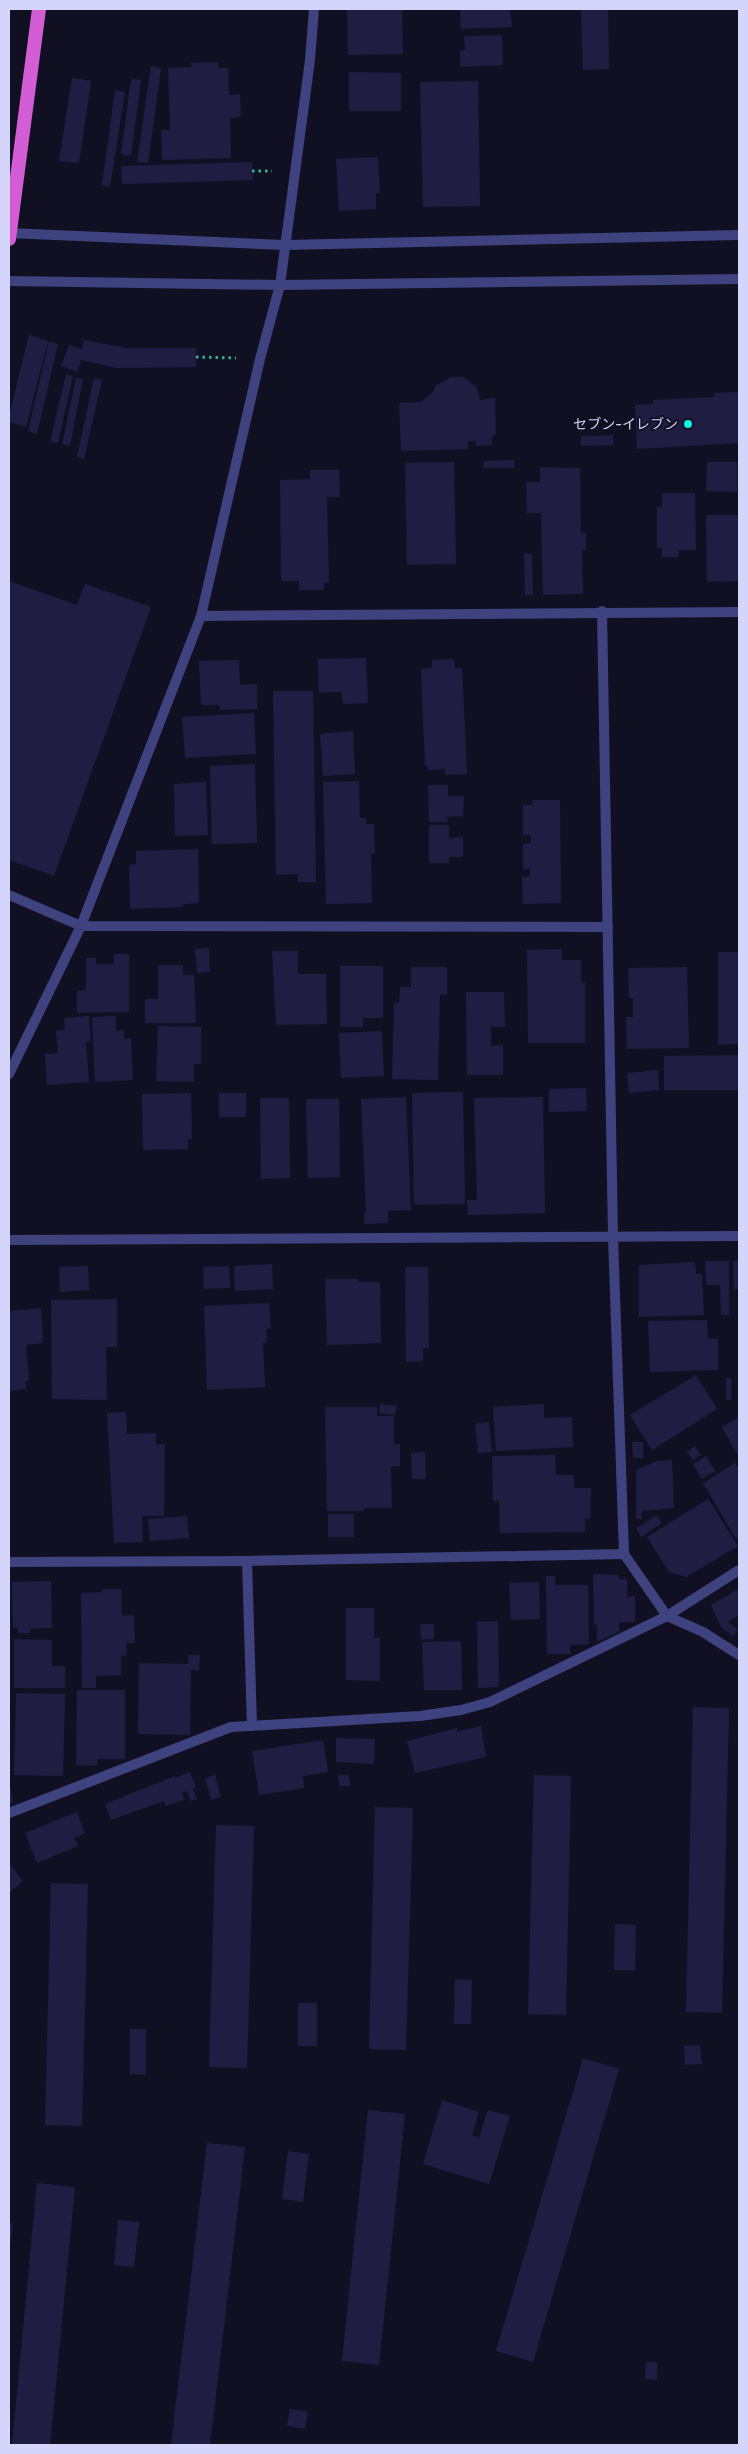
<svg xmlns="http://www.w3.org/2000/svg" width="748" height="2454" font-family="Rubik,'Noto Sans JP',sans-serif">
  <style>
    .building { fill: #201d43 }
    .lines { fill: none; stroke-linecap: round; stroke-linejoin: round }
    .path { stroke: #36af9a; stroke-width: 3; stroke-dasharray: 2.5 4; stroke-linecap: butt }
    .minor { stroke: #3e427f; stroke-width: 10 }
    .tertiary { stroke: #3e427f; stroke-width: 10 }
    .trunk { stroke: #d25dd5; stroke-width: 14 }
    .poi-dot { fill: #0eefec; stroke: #111023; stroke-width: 2 }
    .labels { text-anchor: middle; stroke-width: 4; stroke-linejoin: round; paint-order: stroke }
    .poi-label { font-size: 14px; fill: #d5d5fc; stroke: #111023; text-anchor: end }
  </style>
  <rect width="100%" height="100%" fill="#111023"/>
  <g class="building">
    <path d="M 347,9 L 402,9 L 403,54 L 348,55 Z"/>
    <path d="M 460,9 L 510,9 L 512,27 L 461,29 Z"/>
    <path d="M 581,9 L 608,9 L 609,69 L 583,70 Z"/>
    <path d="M 502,35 L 503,65 L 460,67 L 460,51 L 465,50 L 464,36 Z"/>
    <path d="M 218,62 L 218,68 L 228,68 L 229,95 L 240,94 L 241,117 L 230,118 L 231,158 L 162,160 L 161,130 L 170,130 L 168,68 L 192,67 L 191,63 Z"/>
    <path d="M 151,66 L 161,68 L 148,163 L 137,162 Z"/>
    <path d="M 349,72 L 401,73 L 401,111 L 349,111 Z"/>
    <path d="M 72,78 L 91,81 L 79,163 L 59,161 Z"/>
    <path d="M 131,79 L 141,80 L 131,156 L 121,154 Z"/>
    <path d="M 478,81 L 480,206 L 423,207 L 420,82 Z"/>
    <path d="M 115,90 L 125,92 L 110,187 L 102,185 Z"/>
    <path d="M 378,157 L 380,193 L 376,193 L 376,209 L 339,211 L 336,159 Z"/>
    <path d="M 252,162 L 253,180 L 122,184 L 121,166 Z"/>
    <path d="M 29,335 L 48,341 L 26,427 L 9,422 L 9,416 Z"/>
    <path d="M 84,340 L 126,348 L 196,348 L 196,367 L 117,368 L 81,360 L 77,372 L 61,366 L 69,345 L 82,349 Z"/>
    <path d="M 49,341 L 58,344 L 37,434 L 28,431 Z"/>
    <path d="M 66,374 L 73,376 L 58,443 L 50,442 Z"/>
    <path d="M 451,377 L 464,377 L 470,382 L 477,388 L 480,400 L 495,398 L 496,435 L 492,436 L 492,445 L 476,446 L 476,441 L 468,441 L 468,449 L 401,451 L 399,403 L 421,402 L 434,391 L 435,386 Z"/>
    <path d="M 76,378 L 83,379 L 70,446 L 62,444 Z"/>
    <path d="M 94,378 L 102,380 L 84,459 L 77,457 Z"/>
    <path d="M 739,392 L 739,443 L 637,449 L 635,405 L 653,404 L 653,400 L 714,397 L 714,393 Z"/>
    <path d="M 613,435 L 613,445 L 581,446 L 581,436 Z"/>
    <path d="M 514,460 L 514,468 L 484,468 L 483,461 Z"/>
    <path d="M 454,462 L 456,564 L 407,565 L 405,463 Z"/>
    <path d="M 707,462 L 737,462 L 737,492 L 706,491 Z"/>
    <path d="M 540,467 L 580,468 L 581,533 L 586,533 L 586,550 L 582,550 L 583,594 L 543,595 L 541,513 L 527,513 L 526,482 L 540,482 Z"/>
    <path d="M 310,470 L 339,470 L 340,497 L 327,497 L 329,583 L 324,583 L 324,590 L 299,590 L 299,581 L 281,581 L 280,480 L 310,479 Z"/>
    <path d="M 662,493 L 695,493 L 696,550 L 679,550 L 679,557 L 662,557 L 662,548 L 657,548 L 657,507 L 662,507 Z"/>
    <path d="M 706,515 L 739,515 L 739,581 L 707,582 Z"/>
    <path d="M 524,553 L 532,554 L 533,595 L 525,595 Z"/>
    <path d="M 9,581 L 77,605 L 85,584 L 151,607 L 54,876 L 9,860 Z"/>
    <path d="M 366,658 L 368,703 L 343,704 L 342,692 L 319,693 L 318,659 Z"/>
    <path d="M 454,659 L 455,669 L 462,668 L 467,774 L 445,775 L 445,769 L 428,770 L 428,766 L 425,766 L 421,669 L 432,668 L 432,660 Z"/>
    <path d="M 239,660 L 240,685 L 257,684 L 257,709 L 220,710 L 219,705 L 201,705 L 199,661 Z"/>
    <path d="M 273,691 L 313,691 L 316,882 L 298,882 L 298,874 L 276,875 Z"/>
    <path d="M 254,713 L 256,754 L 185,758 L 182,717 Z"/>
    <path d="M 353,731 L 355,774 L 323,776 L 320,734 Z"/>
    <path d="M 255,764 L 257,843 L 212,844 L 210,766 Z"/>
    <path d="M 359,781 L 360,818 L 366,818 L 366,824 L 374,824 L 375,854 L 371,853 L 372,903 L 326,904 L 323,782 Z"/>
    <path d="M 206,782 L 208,835 L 175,836 L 174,784 Z"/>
    <path d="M 428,785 L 448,785 L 448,796 L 464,796 L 463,816 L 447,817 L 448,822 L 429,822 Z"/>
    <path d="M 532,800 L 560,800 L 561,903 L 523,904 L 522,877 L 530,877 L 530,869 L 523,869 L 523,844 L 531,843 L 531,835 L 523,835 L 523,805 L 533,805 Z"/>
    <path d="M 429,825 L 449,825 L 449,838 L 463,837 L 463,857 L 449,857 L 449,863 L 429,863 Z"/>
    <path d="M 198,849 L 199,903 L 183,904 L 183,907 L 130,909 L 129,865 L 136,864 L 136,851 Z"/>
    <path d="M 209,948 L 210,972 L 197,973 L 195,949 Z"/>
    <path d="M 562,949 L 562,960 L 581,960 L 581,983 L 585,983 L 585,1043 L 528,1043 L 527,950 Z"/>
    <path d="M 272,951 L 298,951 L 298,974 L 326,974 L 327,1024 L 276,1025 Z"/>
    <path d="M 718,952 L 739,952 L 739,1044 L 718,1045 Z"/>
    <path d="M 114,954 L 129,954 L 129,1012 L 77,1013 L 77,991 L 86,990 L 86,958 L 96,958 L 96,964 L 114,964 Z"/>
    <path d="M 158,965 L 183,965 L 183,975 L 194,975 L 196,1023 L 145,1023 L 145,999 L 158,999 Z"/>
    <path d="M 340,966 L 383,966 L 383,1018 L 363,1018 L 363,1027 L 340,1027 Z"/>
    <path d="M 411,967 L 447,967 L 447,995 L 440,994 L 438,1080 L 392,1079 L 394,1003 L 399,1003 L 400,987 L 411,987 Z"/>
    <path d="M 687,967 L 689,1048 L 627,1049 L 626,1017 L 633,1017 L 633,998 L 629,998 L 628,968 Z"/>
    <path d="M 466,992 L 504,992 L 505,1027 L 491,1027 L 491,1046 L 503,1045 L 503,1075 L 467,1075 Z"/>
    <path d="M 89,1016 L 91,1041 L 86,1042 L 89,1082 L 47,1085 L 45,1054 L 58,1053 L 56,1031 L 65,1030 L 64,1018 Z"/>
    <path d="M 116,1016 L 116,1031 L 124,1030 L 124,1039 L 131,1038 L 133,1080 L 95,1082 L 92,1017 Z"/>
    <path d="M 158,1026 L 201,1027 L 201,1064 L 194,1064 L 194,1082 L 156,1081 Z"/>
    <path d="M 382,1031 L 384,1076 L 341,1078 L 339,1033 Z"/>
    <path d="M 739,1055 L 739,1090 L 664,1090 L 664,1056 Z"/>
    <path d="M 658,1070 L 659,1090 L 629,1093 L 627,1073 Z"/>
    <path d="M 586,1088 L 587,1111 L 549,1112 L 549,1089 Z"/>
    <path d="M 463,1092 L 465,1204 L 414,1205 L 412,1093 Z"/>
    <path d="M 191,1093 L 192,1139 L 188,1139 L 188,1149 L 143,1150 L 142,1094 Z"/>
    <rect x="219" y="1093" width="27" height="24"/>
    <path d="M 406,1097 L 411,1210 L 388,1211 L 388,1223 L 364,1224 L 364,1212 L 366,1212 L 361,1099 Z"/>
    <path d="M 543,1097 L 545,1213 L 468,1215 L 467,1200 L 477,1200 L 474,1098 Z"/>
    <path d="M 260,1098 L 289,1098 L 290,1178 L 261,1179 Z"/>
    <path d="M 306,1099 L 339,1099 L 340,1177 L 308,1178 Z"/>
    <path d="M 705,1261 L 729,1261 L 729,1315 L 721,1315 L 720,1285 L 706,1285 Z"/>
    <path d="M 733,1261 L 739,1261 L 739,1289 L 734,1289 Z"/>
    <path d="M 695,1262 L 696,1274 L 702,1274 L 704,1315 L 639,1317 L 639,1265 Z"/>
    <path d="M 272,1264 L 273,1289 L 235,1291 L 234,1266 Z"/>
    <path d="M 88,1266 L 89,1290 L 60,1292 L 59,1267 Z"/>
    <path d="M 229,1266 L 230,1288 L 204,1289 L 203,1267 Z"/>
    <path d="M 405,1267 L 428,1267 L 429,1348 L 423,1348 L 423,1361 L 406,1362 Z"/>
    <path d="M 325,1279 L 359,1279 L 359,1282 L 380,1282 L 381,1343 L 327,1345 Z"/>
    <path d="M 117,1299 L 117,1347 L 106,1347 L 107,1400 L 52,1399 L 51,1300 Z"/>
    <path d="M 269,1303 L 271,1328 L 266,1329 L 267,1343 L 263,1343 L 265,1387 L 207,1390 L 204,1306 Z"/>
    <path d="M 41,1308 L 43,1343 L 26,1345 L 29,1381 L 25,1381 L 26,1389 L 9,1391 L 9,1311 Z"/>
    <path d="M 707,1320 L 708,1339 L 718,1338 L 718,1370 L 650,1372 L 648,1321 Z"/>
    <path d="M 696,1375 L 717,1409 L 652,1450 L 630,1415 Z"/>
    <rect x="726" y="1378" width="5" height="22"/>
    <path d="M 380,1404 L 397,1406 L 395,1415 L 379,1413 Z"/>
    <path d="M 544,1404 L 544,1418 L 572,1417 L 573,1447 L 496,1451 L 493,1407 Z"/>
    <path d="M 325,1407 L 377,1407 L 377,1416 L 394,1416 L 394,1445 L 400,1444 L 400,1466 L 391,1466 L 392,1508 L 364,1508 L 364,1511 L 327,1511 Z"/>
    <path d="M 126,1412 L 127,1434 L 156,1433 L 156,1445 L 165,1444 L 164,1516 L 142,1516 L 143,1542 L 114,1543 L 107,1413 Z"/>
    <path d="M 739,1417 L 739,1457 L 722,1427 Z"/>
    <path d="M 489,1422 L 492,1452 L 478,1453 L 475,1424 Z"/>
    <path d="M 632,1442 L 643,1442 L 643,1458 L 633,1458 Z"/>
    <path d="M 695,1446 L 701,1455 L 693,1460 L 687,1452 Z"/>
    <path d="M 425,1452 L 426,1479 L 412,1479 L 411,1453 Z"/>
    <path d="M 555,1455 L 556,1475 L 574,1475 L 574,1488 L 591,1488 L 590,1519 L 585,1519 L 585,1532 L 500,1533 L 499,1501 L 493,1501 L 492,1456 Z"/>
    <path d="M 706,1456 L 715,1471 L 702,1479 L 693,1464 Z"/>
    <path d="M 672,1460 L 674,1508 L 641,1511 L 642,1519 L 636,1519 L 636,1470 L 657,1461 Z"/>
    <path d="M 735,1463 L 739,1470 L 739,1537 L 736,1539 L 703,1483 Z"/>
    <path d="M 708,1499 L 738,1546 L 686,1577 L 669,1572 L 647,1537 Z"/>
    <rect x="328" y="1514" width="26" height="23"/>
    <path d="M 657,1515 L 662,1523 L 641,1537 L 636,1528 Z"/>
    <path d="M 187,1516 L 189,1538 L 150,1541 L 148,1519 Z"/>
    <path d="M 593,1574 L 618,1575 L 619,1579 L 627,1579 L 627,1597 L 635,1596 L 635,1622 L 619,1622 L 619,1632 L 597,1642 L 597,1625 L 594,1625 Z"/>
    <path d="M 546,1576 L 555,1576 L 555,1585 L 588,1585 L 589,1644 L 570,1645 L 570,1654 L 547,1654 Z"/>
    <path d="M 51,1581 L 52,1628 L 30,1629 L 31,1633 L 18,1633 L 18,1627 L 13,1628 L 12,1582 Z"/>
    <path d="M 539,1582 L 540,1619 L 511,1620 L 509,1583 Z"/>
    <path d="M 102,1589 L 121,1589 L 122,1616 L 134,1615 L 135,1643 L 126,1643 L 127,1655 L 121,1656 L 121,1675 L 96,1676 L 96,1688 L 82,1688 L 81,1593 L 102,1592 Z"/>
    <path d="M 739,1589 L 739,1615 L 728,1622 L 738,1630 L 733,1636 L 721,1627 L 711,1605 Z"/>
    <path d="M 346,1608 L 374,1608 L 374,1638 L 380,1638 L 380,1681 L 346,1680 Z"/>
    <path d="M 498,1621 L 499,1687 L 478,1688 L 477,1622 Z"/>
    <path d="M 420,1624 L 434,1624 L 434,1639 L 421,1639 Z"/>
    <path d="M 14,1639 L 52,1640 L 52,1666 L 65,1666 L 65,1688 L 14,1688 Z"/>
    <path d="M 461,1641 L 462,1690 L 424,1690 L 422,1642 Z"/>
    <path d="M 188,1655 L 200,1655 L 199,1670 L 191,1670 L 190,1735 L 138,1734 L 139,1663 L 188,1664 Z"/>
    <path d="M 77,1690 L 125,1690 L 125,1759 L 97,1759 L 97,1766 L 76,1765 Z"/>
    <path d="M 16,1693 L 65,1694 L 63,1776 L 14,1775 Z"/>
    <path d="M 693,1707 L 729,1708 L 722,2013 L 686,2012 Z"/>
    <path d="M 481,1726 L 486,1757 L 415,1773 L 407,1741 L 457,1728 L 457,1732 Z"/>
    <path d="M 336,1738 L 375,1739 L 374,1764 L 336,1762 Z"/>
    <path d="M 323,1740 L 328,1772 L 303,1776 L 304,1788 L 259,1795 L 252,1751 Z"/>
    <path d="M 190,1772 L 196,1788 L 193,1789 L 197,1799 L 191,1801 L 187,1791 L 182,1793 L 184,1800 L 166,1806 L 164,1801 L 111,1820 L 105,1804 L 175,1776 L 175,1778 Z"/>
    <path d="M 215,1775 L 221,1797 L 211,1800 L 205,1778 Z"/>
    <path d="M 338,1775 L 349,1775 L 350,1786 L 339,1786 Z"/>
    <path d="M 534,1775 L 571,1776 L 566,2015 L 528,2014 Z"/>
    <path d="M 9,1780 L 13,1803 L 9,1804 Z"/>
    <path d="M 375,1807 L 413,1808 L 406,2050 L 369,2049 Z"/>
    <path d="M 77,1812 L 85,1833 L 74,1838 L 78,1846 L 37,1863 L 25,1833 Z"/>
    <path d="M 216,1825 L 254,1826 L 247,2068 L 209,2067 Z"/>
    <path d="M 9,1863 L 23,1881 L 9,1893 Z"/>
    <path d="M 51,1883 L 88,1884 L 82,2126 L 45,2125 Z"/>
    <path d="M 615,1924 L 636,1925 L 635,1970 L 614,1970 Z"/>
    <path d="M 455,1979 L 472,1980 L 471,2024 L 454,2024 Z"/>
    <rect x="298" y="2003" width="19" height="43"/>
    <path d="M 130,2029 L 146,2029 L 146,2075 L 130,2074 Z"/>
    <path d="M 700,2045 L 702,2064 L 685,2065 L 684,2046 Z"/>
    <path d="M 583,2058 L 619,2069 L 533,2362 L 496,2351 Z"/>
    <path d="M 442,2100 L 479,2112 L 472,2135 L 479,2138 L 488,2110 L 510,2116 L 489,2184 L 423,2164 Z"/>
    <path d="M 368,2110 L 405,2114 L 379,2365 L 342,2361 Z"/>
    <path d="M 207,2143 L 245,2147 L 210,2445 L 171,2445 Z"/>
    <path d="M 288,2151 L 309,2154 L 303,2202 L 282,2199 Z"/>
    <path d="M 37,2183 L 75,2187 L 50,2445 L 12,2445 Z"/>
    <path d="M 118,2220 L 139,2222 L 134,2267 L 114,2265 Z"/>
    <path d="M 9,2223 L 13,2223 L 10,2245 L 9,2245 Z"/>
    <path d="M 646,2362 L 657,2362 L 657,2380 L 645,2379 Z"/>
    <path d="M 290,2409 L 308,2412 L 305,2429 L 287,2426 Z"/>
  </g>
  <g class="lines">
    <g class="path">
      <path d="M 252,171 L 272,171"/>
      <path d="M 196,357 L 236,358"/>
    </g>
    <g class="minor">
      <path d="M 602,611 L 613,1237 L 624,1554 L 667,1616 L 703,1632 L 739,1655"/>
      <path d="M 201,616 L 739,612"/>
      <path d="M 9,895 L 81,926 L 608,927"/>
      <path d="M 9,1074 L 81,926 L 201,616 L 260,359 L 280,285 L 310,60 L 314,9"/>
      <path d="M 9,1240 L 739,1236"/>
      <path d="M 247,1561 L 252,1726"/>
      <path d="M 9,1562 L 247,1561 L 624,1554"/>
      <path d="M 9,1813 L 231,1727 L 420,1716 L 461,1710 L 490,1702 L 667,1616 L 739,1570"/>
    </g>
    <g class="tertiary">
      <path d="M 9,233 L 285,245 L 739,235"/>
      <path d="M 9,281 L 280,285 L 739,279"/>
    </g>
    <path class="trunk" d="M 9,239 L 39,9"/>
  </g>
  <circle class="poi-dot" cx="688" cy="424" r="5"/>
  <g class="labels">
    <g class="poi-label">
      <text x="678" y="429">セブン-イレブン</text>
    </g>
  </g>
  <rect width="748" height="2454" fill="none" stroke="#d5d5fc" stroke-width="20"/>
</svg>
